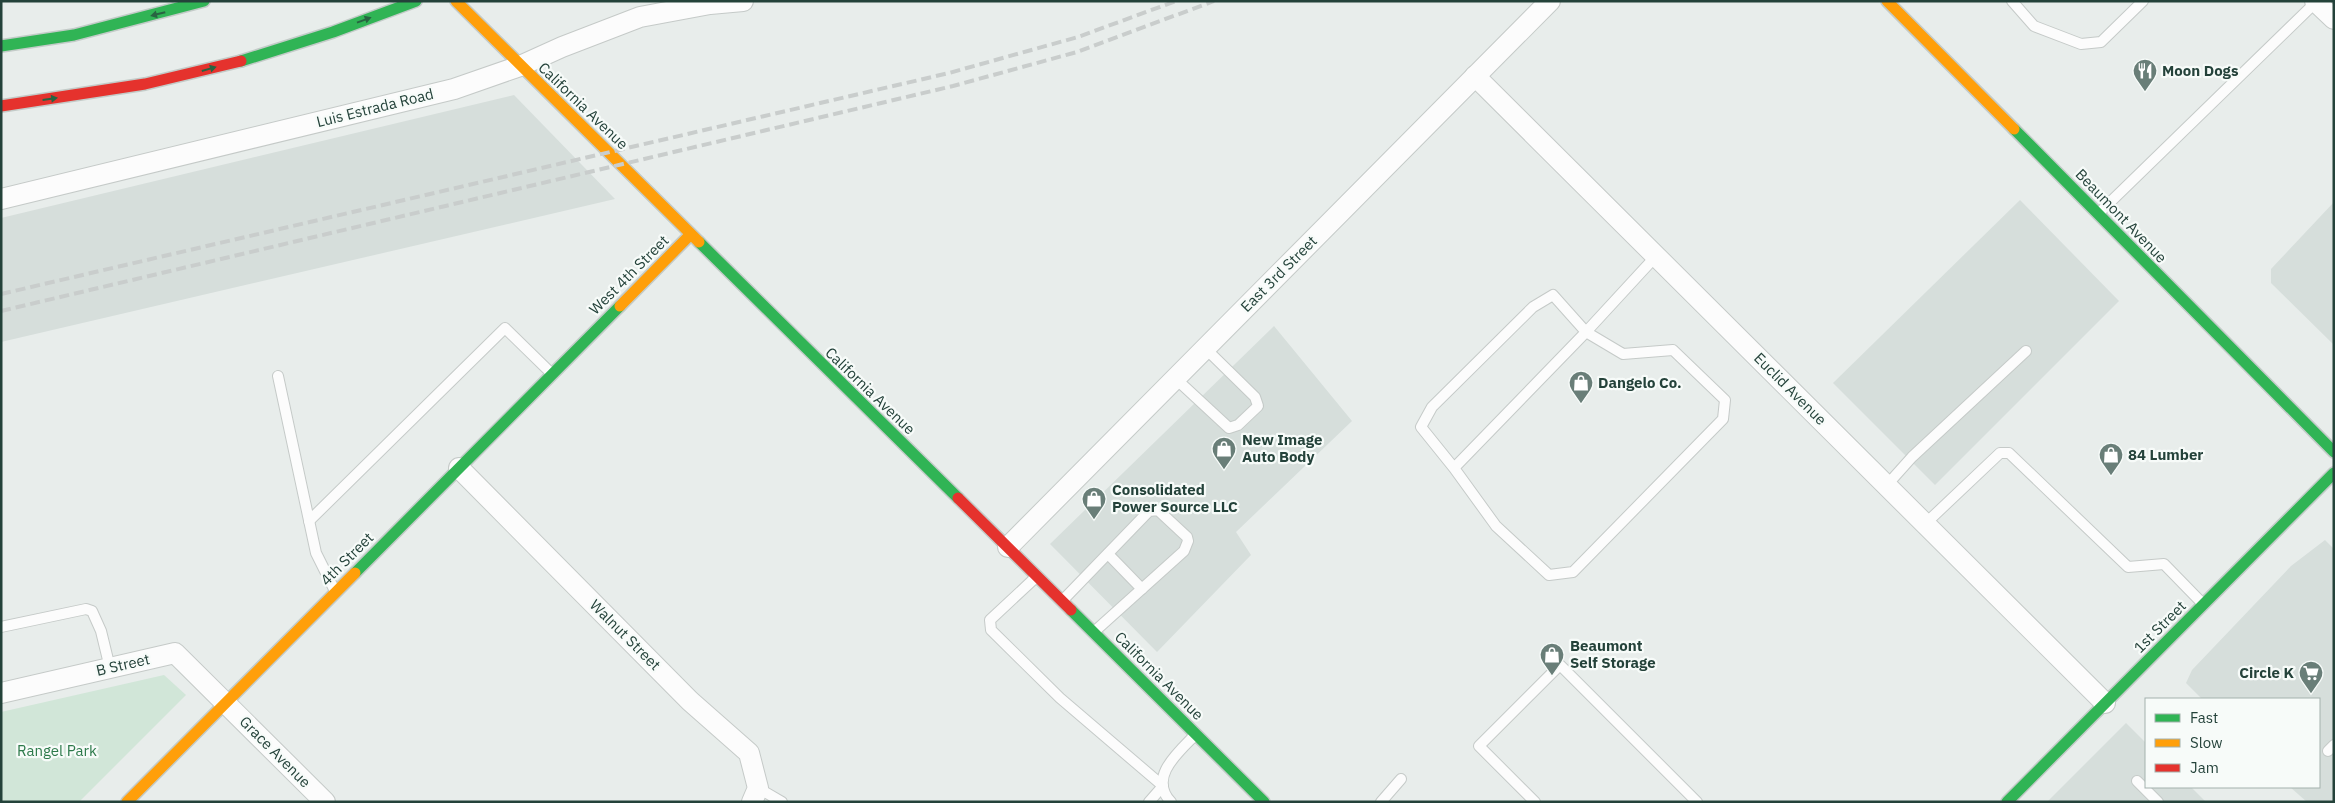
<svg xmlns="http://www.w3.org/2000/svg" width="2335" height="803" font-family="'IBM Plex Sans',sans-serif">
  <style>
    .built { fill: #d6dedb }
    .green { fill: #d1e6d8 }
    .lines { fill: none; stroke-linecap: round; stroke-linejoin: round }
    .lane-casing { stroke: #c5cac8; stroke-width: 12 }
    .street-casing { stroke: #c5cac8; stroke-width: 22 }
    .fast-casing { stroke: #c3cbc8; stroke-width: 14 }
    .slow-casing { stroke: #c3cbc8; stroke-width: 14 }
    .jam-casing { stroke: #c3cbc8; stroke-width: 14 }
    .lane { stroke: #fcfcfc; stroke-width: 10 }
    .street { stroke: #fcfcfc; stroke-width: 20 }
    .fast { stroke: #30b455; stroke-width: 11 }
    .slow { stroke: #ff9f0a; stroke-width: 11 }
    .jam { stroke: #e5322d; stroke-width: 11 }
    .rail { stroke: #c9cdcc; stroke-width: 4; stroke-dasharray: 10 5; stroke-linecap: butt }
    .oneway { fill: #286442 }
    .labels { text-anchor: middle; stroke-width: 4.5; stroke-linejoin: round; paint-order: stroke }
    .poi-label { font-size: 15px; font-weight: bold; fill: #24423a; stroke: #f7fbf9; text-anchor: start }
    .street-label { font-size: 15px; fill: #24423a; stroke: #f7fbf9 }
    .park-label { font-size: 15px; fill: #2d7a4b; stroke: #f7fbf9 }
  </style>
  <rect width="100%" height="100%" fill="#e8edeb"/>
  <g class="built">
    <path d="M 514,95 L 615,199 L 1,342 L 1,218 Z"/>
    <path d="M 2020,200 L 2119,301 L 1935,485 L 1833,383 Z"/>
    <path d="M 2334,202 L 2334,345 L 2271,283 L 2271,269 Z"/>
    <path d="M 1274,326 L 1352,421 L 1236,532 L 1251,555 L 1157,652 L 1050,544 Z"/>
    <path d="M 2325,540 L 2334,549 L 2334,802 L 2307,802 L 2290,787 L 2319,787 L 2319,699 L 2202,699 L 2186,683 L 2192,670 L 2291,566 Z"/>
    <path d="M 2126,723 L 2146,743 L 2146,787 L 2191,787 L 2206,802 L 2047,802 Z"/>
  </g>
  <path class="green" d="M 164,675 L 186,695 L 79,802 L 1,802 L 1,712 Z"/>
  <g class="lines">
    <defs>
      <g id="lane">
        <path d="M 2012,1 L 2034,26 L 2081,44 L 2101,42 L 2143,1"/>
        <path d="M 2099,213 L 2316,2"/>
        <path d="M 278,376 L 316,553 L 335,591"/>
        <path d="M 1175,378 L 1229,428 L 1238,425 L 1258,406 L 1255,397 L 1205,348"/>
        <path d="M 1454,468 L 1421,427 L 1432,407 L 1533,307 L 1553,295 L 1586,332 L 1623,354 L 1673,350 L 1725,400 L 1723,419 L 1573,572 L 1549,575 L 1496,526 L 1454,468 L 1586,332 L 1656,256"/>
        <path d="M 1887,485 L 1912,457 L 2026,351"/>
        <path d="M 309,521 L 505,328 L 551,373"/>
        <path d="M 1925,524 L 2000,453 L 2009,453 L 2128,567 L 2164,564 L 2203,604"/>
        <path d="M 1108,554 L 1142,589"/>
        <path d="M 1035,578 L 990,620 L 991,630 L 1060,698 L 1163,786 L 1149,802"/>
        <path d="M 1063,600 L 1149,511 L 1158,510 L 1187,537 L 1188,541 L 1184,551 L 1095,631"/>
        <path d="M 1,627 L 86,609 L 92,611 L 101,631 L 110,668"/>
        <path d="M 2328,751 L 2334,745"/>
        <path d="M 2137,781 L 2158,802"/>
        <path d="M 758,788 L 782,802"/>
        <path d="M 1171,802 C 1147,777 1180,751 1196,734"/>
        <path d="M 1381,802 L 1401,779"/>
        <path d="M 1535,802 L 1479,746 L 1560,665 L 1697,802"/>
      </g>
      <g id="street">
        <path d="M 2315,1 L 2334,19"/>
        <path d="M 1475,76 L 2105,703"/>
        <path d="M 1,199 L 454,89 L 520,66 L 562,47 L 640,17 L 710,4 L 743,1"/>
        <path d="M 459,468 L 690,701 L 749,753 L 758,788 L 752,802"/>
        <path d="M 1008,547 L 1550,1"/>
        <path d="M 1,693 L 175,653 L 325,802"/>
      </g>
      <g id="fast">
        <path d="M 1,46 L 74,35 L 204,1"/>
        <path d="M 241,61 L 333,32 L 416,1"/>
        <path d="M 2014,129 L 2334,452"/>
        <path d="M 699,242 L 958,498"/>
        <path d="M 355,573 L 620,306"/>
        <path d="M 1071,610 L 1264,802"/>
        <path d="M 2007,802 L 2334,473"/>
      </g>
      <g id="slow">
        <path d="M 456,1 L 699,242"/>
        <path d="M 1887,1 L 2014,129"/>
        <path d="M 620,306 L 690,235"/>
        <path d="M 127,802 L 355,573"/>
      </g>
      <g id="jam">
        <path d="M 1,106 L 145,84 L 241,61"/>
        <path d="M 958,498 L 1071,610"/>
      </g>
    </defs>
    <use href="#lane" class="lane-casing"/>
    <use href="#street" class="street-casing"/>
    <use href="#fast" class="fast-casing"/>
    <use href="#slow" class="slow-casing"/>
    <use href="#jam" class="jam-casing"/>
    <use href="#lane" class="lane"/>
    <use href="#street" class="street"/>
    <use href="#fast" class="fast"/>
    <use href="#slow" class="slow"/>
    <use href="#jam" class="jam"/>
    <g class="rail">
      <path d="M 1,294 L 949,73 L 1078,37 L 1176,1"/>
      <path d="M 1,311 L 953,86 L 1077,52 L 1214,1"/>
    </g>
  </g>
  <defs><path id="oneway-solid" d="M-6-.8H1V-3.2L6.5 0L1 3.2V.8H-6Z" transform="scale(1.25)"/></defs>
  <g class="oneway">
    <use href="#oneway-solid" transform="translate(158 14) rotate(166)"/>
    <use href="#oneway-solid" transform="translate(364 20) rotate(-20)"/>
    <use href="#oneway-solid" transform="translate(209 69) rotate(-16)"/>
    <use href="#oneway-solid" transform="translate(50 99) rotate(-8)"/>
  </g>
  <defs>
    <symbol id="restaurant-pin" viewBox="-11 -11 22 30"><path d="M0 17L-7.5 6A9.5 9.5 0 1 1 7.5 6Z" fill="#697e78" stroke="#f7fbf9"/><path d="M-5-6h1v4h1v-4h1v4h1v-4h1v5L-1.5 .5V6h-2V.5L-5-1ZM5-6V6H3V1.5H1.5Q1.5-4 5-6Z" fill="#fff"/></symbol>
    <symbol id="shop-pin" viewBox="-11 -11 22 30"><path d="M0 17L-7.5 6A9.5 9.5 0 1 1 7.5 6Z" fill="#697e78" stroke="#f7fbf9"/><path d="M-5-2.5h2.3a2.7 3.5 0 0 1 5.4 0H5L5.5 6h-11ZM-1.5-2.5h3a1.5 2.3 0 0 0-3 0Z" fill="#fff"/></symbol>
    <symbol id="supermarket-pin" viewBox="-11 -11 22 30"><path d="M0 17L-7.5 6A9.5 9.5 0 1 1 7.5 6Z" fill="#697e78" stroke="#f7fbf9"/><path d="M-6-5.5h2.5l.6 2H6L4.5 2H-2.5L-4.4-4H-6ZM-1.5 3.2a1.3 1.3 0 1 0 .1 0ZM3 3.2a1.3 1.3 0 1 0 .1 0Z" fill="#fff"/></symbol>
  </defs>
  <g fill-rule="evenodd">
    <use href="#restaurant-pin" x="2131" y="57" width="28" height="38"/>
    <use href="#shop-pin" x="1567" y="369" width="28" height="38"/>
    <use href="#shop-pin" x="1210" y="435" width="28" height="38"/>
    <use href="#shop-pin" x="2097" y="441" width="28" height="38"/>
    <use href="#shop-pin" x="1080" y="485" width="28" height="38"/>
    <use href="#shop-pin" x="1538" y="641" width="28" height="38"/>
    <use href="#supermarket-pin" x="2297" y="659" width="28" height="38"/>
  </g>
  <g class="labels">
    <g class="poi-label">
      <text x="2162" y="76">Moon Dogs</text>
      <text x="1598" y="388">Dangelo Co.</text>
      <text x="1242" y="445">New Image<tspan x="1242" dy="17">Auto Body</tspan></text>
      <text x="2128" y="460">84 Lumber</text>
      <text x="1112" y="495">Consolidated<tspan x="1112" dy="17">Power Source LLC</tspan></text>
      <text x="1570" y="651">Beaumont<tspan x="1570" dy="17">Self Storage</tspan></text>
      <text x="2294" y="678" text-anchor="end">Circle K</text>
    </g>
    <g class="street-label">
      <text transform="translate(583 106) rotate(44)" y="5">California Avenue</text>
      <text transform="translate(375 108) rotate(-14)" y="5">Luis Estrada Road</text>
      <text transform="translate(2121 216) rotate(46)" y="5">Beaumont Avenue</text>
      <text transform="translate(1279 274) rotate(-45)" y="5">East 3rd Street</text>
      <text transform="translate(629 275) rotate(-45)" y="5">West 4th Street</text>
      <text transform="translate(1790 389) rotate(45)" y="5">Euclid Avenue</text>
      <text transform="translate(870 391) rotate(44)" y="5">California Avenue</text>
      <text transform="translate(347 559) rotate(-45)" y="5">4th Street</text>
      <text transform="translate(2160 627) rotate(-45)" y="5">1st Street</text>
      <text transform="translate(625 635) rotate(45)" y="5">Walnut Street</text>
      <text transform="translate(123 665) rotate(-13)" y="5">B Street</text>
      <text transform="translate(1159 676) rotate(45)" y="5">California Avenue</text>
      <text transform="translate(275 752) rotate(45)" y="5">Grace Avenue</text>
    </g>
    <g class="park-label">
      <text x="57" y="756">Rangel Park</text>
    </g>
  </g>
  <rect width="2335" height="803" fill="none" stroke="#24423a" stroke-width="5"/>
  <rect x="2145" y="698" width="175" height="90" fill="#f7fbf9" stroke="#a3b1ad"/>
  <rect x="2155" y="714" width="25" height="8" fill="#30b455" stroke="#a3b1ad"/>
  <text x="2190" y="723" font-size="15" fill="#24423a">Fast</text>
  <rect x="2155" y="739" width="25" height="8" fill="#ff9f0a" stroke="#a3b1ad"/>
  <text x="2190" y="748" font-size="15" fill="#24423a">Slow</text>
  <rect x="2155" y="764" width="25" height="8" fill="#e5322d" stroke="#a3b1ad"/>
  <text x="2190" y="773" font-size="15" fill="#24423a">Jam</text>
</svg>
